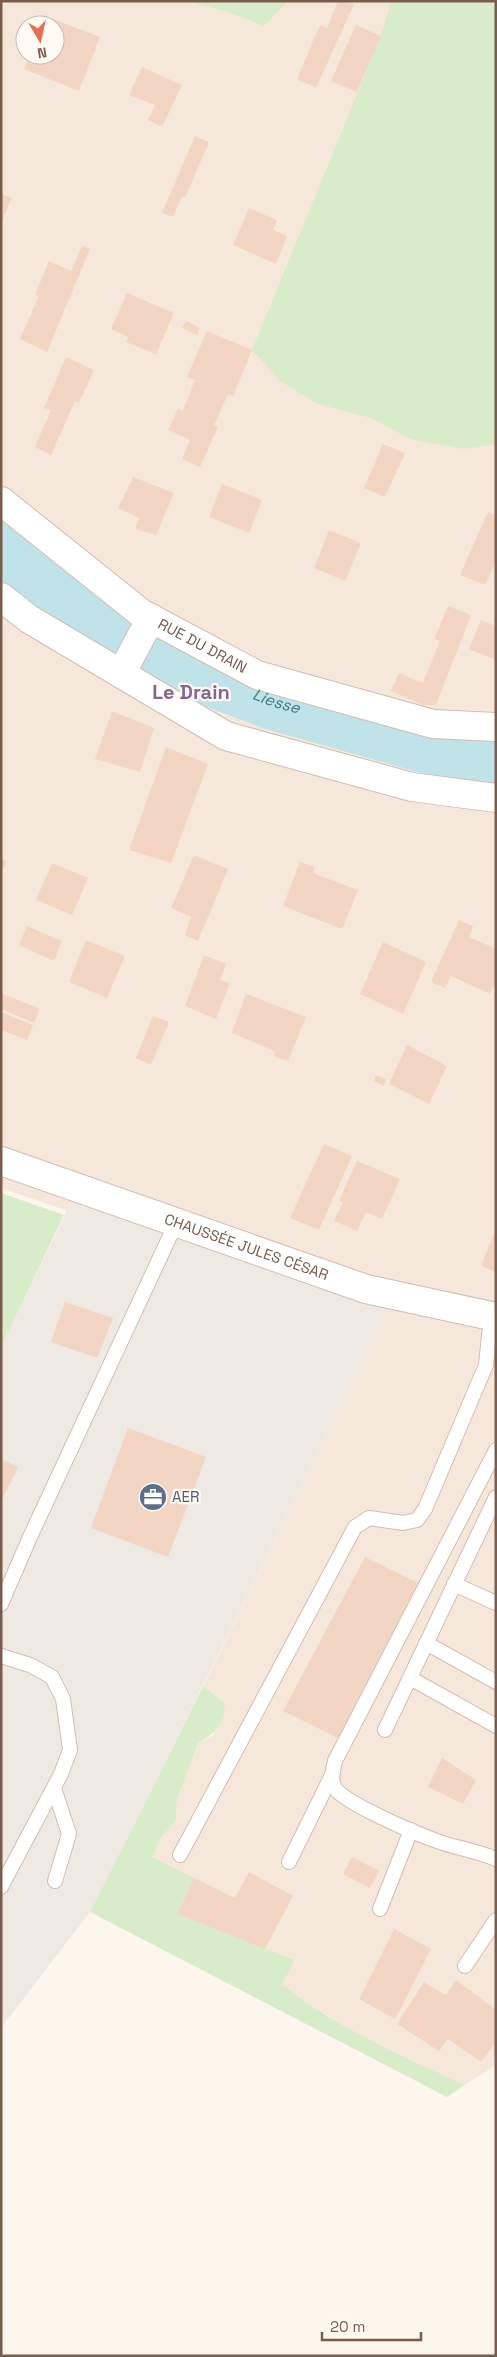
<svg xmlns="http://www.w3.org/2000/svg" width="497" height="2357" font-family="'Space Grotesk',sans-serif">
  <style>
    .residential { fill: #f5e8da; fill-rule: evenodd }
    .industrial { fill: #efe9e4 }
    .green { fill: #d8ecc9 }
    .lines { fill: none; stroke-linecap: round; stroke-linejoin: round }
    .river { stroke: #bfe3e8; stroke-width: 59 }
    .building { fill: #f3d5c3 }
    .lane-casing { stroke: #d1beb0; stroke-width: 16 }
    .street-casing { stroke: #d1beb0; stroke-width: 30 }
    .lane { stroke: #fff; stroke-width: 14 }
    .street { stroke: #fff; stroke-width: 28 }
    .labels { text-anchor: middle; stroke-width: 4.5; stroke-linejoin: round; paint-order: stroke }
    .street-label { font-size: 15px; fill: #7a5c4d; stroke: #fffaf3 }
    .service-label { font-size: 15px; fill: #4e5e75; stroke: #fffaf3; text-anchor: start }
    .water-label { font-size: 16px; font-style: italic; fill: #437c86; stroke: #fffaf3 }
    .district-label { font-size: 20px; font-weight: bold; fill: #846695; stroke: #fffaf3 }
  </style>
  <rect width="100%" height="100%" fill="#fdf6ec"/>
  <path class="residential" d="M 1,1 L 496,1 L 496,2065 L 465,2085 L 364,2038 L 302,2000 L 281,1984 L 295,1960 L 177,1914 L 186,1897 L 152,1857 L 161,1838 L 176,1820 L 177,1800 L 198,1743 L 214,1735 L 224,1702 L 203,1686 L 386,1316 L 370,1314 L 1,1188 ZM 25,25 L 55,25 L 55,55 L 25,55 Z"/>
  <path class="industrial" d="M 78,1188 L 396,1296 L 90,1912 L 1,2028 L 1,1348 Z"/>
  <g class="green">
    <path d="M 186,1 L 288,1 L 264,26 L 226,11 Z"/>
    <path d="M 391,1 L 496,1 L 496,444 L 464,449 L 410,439 L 371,418 L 318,404 L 280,381 L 252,350 L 381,36 Z"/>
    <path d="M 1,1193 L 64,1215 L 1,1348 Z"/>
    <path d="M 203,1686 L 224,1702 C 228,1723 214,1734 198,1743 L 177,1800 L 176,1820 L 161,1838 L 152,1857 L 194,1878 L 177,1914 L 295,1960 L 282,1984 C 336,2028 401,2055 465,2085 L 447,2097 L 90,1912 Z"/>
  </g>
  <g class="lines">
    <path class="river" id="s1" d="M 1,549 L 127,645 L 272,700 L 448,750 L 496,754"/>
  </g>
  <g class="building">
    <path d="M 338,1 L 354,4 L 316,88 L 297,79 L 320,25 L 327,28 Z"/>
    <path d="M 46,16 L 100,37 L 79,91 L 24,69 L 30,55 L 55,55 L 55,25 L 42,25 Z"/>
    <path d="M 356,25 L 381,36 L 357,92 L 331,81 Z"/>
    <path d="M 142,67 L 182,85 L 162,127 L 148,120 L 155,105 L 129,95 Z"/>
    <path d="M 195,136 L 209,142 L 185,198 L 182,196 L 173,217 L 162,213 Z"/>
    <path d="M 1,194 L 12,198 L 1,223 Z"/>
    <path d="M 249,208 L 277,220 L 273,230 L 287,236 L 276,264 L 233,245 Z"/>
    <path d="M 82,246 L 90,249 L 47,352 L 20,339 L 39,296 L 35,295 L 49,261 L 71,271 Z"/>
    <path d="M 127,293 L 174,313 L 156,354 L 126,342 L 128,337 L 111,329 Z"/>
    <path d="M 186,321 L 200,328 L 197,335 L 182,328 Z"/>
    <path d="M 207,331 L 252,350 L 233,396 L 228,394 L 214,425 L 218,427 L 200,467 L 182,459 L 190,440 L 168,430 L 178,409 L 183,411 L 195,380 L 187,377 Z"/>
    <path d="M 66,357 L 94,370 L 79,403 L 75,401 L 51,455 L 35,447 L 51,410 L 44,408 Z"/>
    <path d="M 383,444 L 405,453 L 385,497 L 364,488 Z"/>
    <path d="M 133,477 L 174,493 L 156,535 L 135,529 L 139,518 L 118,508 Z"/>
    <path d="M 222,484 L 262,500 L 249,533 L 209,517 Z"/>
    <path d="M 488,512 L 496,515 L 496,562 L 485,585 L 460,575 Z"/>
    <path d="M 329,530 L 361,543 L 345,581 L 314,568 Z"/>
    <path d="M 448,606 L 471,615 L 436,705 L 423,705 L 391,691 L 399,673 L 423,683 L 440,641 L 434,639 Z"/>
    <path d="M 481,620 L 496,626 L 496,660 L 469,649 Z"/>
    <path d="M 112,711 L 154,728 L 140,772 L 95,759 Z"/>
    <path d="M 166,747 L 208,764 L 171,863 L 129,850 Z"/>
    <path d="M 194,855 L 228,869 L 198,941 L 185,935 L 191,917 L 171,908 Z"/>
    <path d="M 1,858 L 7,861 L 1,873 Z"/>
    <path d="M 300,862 L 315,867 L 313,873 L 358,890 L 342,929 L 283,906 Z"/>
    <path d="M 52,863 L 88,878 L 72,915 L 36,900 Z"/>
    <path d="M 459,920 L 473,926 L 469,937 L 496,949 L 496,980 L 490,994 L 451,976 L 445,988 L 431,982 Z"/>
    <path d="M 27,926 L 62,941 L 54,961 L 19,945 Z"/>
    <path d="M 86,940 L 125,956 L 107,998 L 69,982 Z"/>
    <path d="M 383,942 L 426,962 L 403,1014 L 360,994 Z"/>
    <path d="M 204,955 L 226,964 L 220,980 L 230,983 L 216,1019 L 185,1006 Z"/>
    <path d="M 1,993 L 40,1009 L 34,1023 L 1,1009 Z"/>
    <path d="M 246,994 L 306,1017 L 288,1061 L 274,1056 L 275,1051 L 232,1033 Z"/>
    <path d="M 1,1012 L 33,1025 L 27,1040 L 1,1030 Z"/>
    <path d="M 153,1016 L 169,1022 L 151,1065 L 136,1058 Z"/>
    <path d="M 407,1045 L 447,1066 L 429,1104 L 389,1084 Z"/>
    <path d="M 376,1075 L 386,1079 L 384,1086 L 374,1081 Z"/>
    <path d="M 324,1144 L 352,1156 L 319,1230 L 290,1218 Z"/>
    <path d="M 357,1161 L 400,1179 L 382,1219 L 366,1212 L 357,1231 L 334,1221 L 343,1202 L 339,1201 Z"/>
    <path d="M 496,1228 L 496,1272 L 481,1266 Z"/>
    <path d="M 65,1302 L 113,1318 L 97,1358 L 51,1342 Z"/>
    <path d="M 128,1428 L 206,1457 L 168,1557 L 91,1528 Z"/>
    <path d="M 1,1459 L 18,1467 L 1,1502 Z"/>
    <path d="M 365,1557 L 418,1583 L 338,1738 L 283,1711 Z"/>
    <path d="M 442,1758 L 476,1780 L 463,1804 L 428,1787 Z"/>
    <path d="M 352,1857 L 379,1871 L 370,1888 L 343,1874 Z"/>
    <path d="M 249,1872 L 293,1896 L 265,1949 L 177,1914 L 194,1878 L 235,1898 Z"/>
    <path d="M 394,1929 L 431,1949 L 395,2019 L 359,1999 Z"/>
    <path d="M 456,1980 L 496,2010 L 496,2042 L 481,2062 L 448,2039 L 439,2051 L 397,2024 L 424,1982 L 446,1995 Z"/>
  </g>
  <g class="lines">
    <defs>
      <g id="lane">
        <path d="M 496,1450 L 335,1761 C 333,1770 330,1780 335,1788 C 344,1803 417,1834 437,1841 C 456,1848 477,1851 496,1859"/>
        <path d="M 454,1584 L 496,1603"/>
        <path d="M 1,1604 L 30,1537 L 176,1223"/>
        <path d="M 426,1643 L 496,1682"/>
        <path d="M 1,1656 L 30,1665 L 52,1677 L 63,1699 L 70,1750 L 61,1774 L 1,1887"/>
        <path d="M 410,1678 L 496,1726"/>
        <path d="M 385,1730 L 496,1497"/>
        <path d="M 54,1788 L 69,1834 L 55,1881"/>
        <path d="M 180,1855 L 355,1527 L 369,1518 L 403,1523 L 417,1520 L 425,1509 L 486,1365 L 491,1316"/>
        <path d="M 289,1862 L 332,1775"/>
        <path d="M 380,1909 L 411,1830"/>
        <path d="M 465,1966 L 496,1920"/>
      </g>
      <g id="street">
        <path id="s2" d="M 1,501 L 141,613 L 257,675 L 433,724 L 496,727"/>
        <path d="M 1,597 L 29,619 L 226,736 L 412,787 L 496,798"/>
        <path d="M 121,674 L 151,618"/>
        <path id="s3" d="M 1,1161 L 366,1289 L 496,1317"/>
      </g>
    </defs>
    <use href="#lane" class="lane-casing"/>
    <use href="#street" class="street-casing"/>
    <use href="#lane" class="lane"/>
    <use href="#street" class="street"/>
  </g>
  <defs>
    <symbol id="office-disc" viewBox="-11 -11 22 22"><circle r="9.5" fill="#5c6f8a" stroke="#fffaf3"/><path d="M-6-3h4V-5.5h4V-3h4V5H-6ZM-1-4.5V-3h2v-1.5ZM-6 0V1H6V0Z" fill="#fff"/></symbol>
  </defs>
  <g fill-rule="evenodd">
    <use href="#office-disc" x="137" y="1481" width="32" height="32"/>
  </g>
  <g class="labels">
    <g class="street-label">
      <text dy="5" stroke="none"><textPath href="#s2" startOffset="249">RUE DU DRAIN</textPath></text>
      <text dy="5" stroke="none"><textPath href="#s3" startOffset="260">CHAUSSÉE JULES CÉSAR</textPath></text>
    </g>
    <g class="service-label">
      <text x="172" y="1502">AER</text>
    </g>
    <g class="water-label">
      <text dy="6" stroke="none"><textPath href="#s1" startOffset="318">Liesse</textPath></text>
    </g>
    <g class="district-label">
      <text x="191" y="699">Le Drain</text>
    </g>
  </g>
  <rect width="497" height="2357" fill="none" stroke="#7a5c4d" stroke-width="5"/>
  <g transform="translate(40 40) rotate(171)"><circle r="24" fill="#fffaf3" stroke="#cabbb1"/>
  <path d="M0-4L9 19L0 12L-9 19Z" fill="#e76f51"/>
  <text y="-8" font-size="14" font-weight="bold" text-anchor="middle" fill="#7a5c4d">N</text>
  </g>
  <path d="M322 2332v8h99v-8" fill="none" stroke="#7a5c4d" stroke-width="2.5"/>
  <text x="330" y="2332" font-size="15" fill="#7a5c4d" stroke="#fffaf3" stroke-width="4" paint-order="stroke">20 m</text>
</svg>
